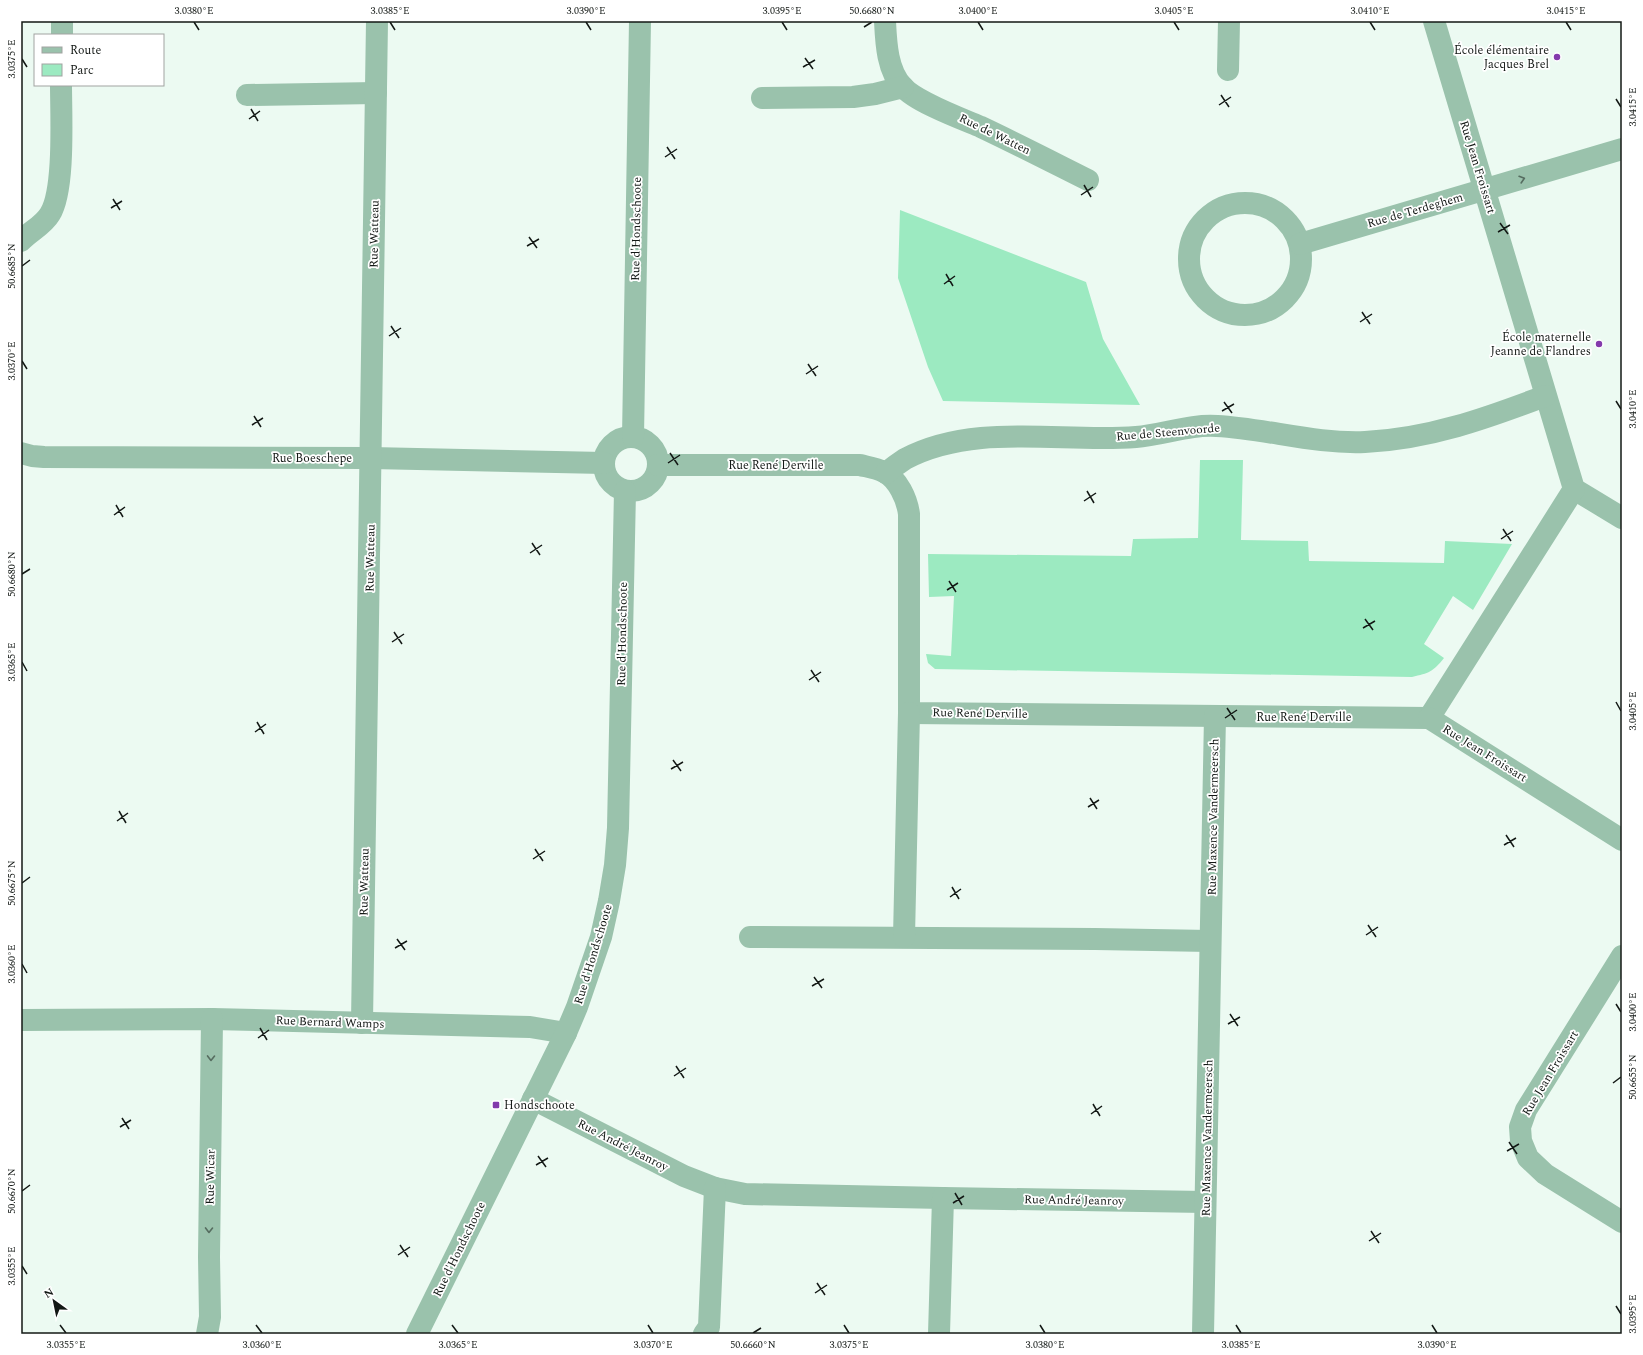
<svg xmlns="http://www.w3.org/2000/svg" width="1643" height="1355" font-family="Spectral,serif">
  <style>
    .green { fill: #9ceac1 }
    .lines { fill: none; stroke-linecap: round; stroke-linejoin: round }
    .minor { stroke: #9ac2ac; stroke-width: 22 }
    .oneway { stroke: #566d60 }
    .ticks { fill: none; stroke: #131815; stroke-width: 1.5 }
    .poi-dot { fill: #833aac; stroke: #fff; stroke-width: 1.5 }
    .labels { text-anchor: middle; stroke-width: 3.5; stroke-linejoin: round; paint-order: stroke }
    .poi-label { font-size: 12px; fill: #131815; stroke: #fff; text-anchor: end }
    .street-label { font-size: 12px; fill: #131815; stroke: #fff }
    .neatline { fill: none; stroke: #131815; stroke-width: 1.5 }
    .ticks-label { font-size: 10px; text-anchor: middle; fill: #131815 }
  </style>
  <rect width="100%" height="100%" fill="#ecfaf2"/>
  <g class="green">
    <path d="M 900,210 L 1086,282 L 1103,339 L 1140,405 L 943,401 L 928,367 L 898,278 Z"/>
    <path d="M 1200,460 L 1243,460 L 1241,540 L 1308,541 L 1309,561 L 1444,563 L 1445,541 L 1512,544 L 1473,610 L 1453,596 L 1424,644 L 1444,658 C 1433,672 1429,673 1412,677 L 935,669 L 928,663 L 926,654 L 951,656 L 954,596 L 929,597 L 928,554 L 1131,556 L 1133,539 L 1198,538 Z"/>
  </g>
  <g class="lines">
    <g class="minor">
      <path d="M 885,21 C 886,42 887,71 903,87 C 916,102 962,119 981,127 C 1017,144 1052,162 1088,180"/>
      <path d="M 1434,21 L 1574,489 L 1622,518"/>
      <path d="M 62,35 L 62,21"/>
      <path d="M 1228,70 L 1229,21"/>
      <path d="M 247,95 L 376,93"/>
      <path d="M 762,98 L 853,97 L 875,94 L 903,87"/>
      <circle cx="1245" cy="259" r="56"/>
      <path d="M 21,241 C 30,231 43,226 50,214 C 65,190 61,115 61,85"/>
      <path d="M 1300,244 L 1622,149"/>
      <circle cx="631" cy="464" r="27"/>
      <path d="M 633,437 L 640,21"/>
      <path d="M 21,453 L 32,456 L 44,457 L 371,458 L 604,463"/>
      <path d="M 658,465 L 860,465 C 868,467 876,468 884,472 C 898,479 907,499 909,514 L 909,713 L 1429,718 L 1574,489"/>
      <path d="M 886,473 C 892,468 899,463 905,459 C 975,422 1061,443 1136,437 C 1163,435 1190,424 1217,426 C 1268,429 1314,444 1365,442 C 1429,439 1487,418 1545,396"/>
      <path d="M 1429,718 L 1622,840"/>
      <path d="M 750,937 L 1095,939 L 1210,941"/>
      <path d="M 904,937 L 909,713"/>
      <path d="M 1622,956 L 1526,1110 L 1520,1127 L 1521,1141 L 1528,1158 L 1545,1174 L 1622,1222"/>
      <path d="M 21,1020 L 212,1019 L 530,1027 L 566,1033"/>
      <path d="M 362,1023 L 377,21"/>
      <path d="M 533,1099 L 684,1176 L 715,1188 L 745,1194 L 943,1198 L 1205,1202"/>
      <path d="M 207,1334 L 210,1317 L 209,1257 L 212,1019"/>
      <path d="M 417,1334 L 566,1033 L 577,1007 L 601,937 L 609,901 L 615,865 L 618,828 L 625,491"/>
      <path d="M 704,1334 L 709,1327 L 715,1188"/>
      <path d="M 939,1334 L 943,1198"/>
      <path d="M 1203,1334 L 1215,716"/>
    </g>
  </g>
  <defs><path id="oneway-chevron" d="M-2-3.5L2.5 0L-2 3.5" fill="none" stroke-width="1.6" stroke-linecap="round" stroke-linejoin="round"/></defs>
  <g class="oneway">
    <use href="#oneway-chevron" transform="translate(1522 179) rotate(-17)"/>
    <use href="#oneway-chevron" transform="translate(211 1058) rotate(91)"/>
    <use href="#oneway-chevron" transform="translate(209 1230) rotate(91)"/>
  </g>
  <path class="ticks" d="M 194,22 L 199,30M 390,22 L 395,30M 586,22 L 591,30M 782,22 L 787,30M 978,22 L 983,30M 1174,22 L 1179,30M 1370,22 L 1375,30M 1566,22 L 1571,30M 864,27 L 872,22M 805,58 L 813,69M 22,59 L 27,67M 803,67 L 815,60M 1221,95 L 1229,107M 1616,99 L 1621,107M 1219,105 L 1231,97M 251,109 L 258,121M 249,119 L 260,111M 667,147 L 675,159M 665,157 L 677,149M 1084,185 L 1091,197M 1081,195 L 1093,187M 113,199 L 120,210M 111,208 L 122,201M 1500,223 L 1508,234M 1498,232 L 1510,225M 529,237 L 537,248M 527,246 L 539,239M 22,266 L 30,260M 946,274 L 953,286M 944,284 L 955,276M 1362,312 L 1370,324M 1360,322 L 1372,314M 391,326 L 399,338M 389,336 L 401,328M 22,361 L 27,369M 808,364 L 816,376M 806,374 L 818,366M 1616,401 L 1621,409M 1224,402 L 1232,413M 1222,411 L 1234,404M 254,416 L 261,427M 252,425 L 263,418M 670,453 L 678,465M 668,463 L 680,455M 1087,491 L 1094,503M 1084,501 L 1096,493M 116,505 L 123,517M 114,515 L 125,507M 1503,529 L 1511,541M 1501,539 L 1513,531M 532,543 L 540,555M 530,553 L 542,545M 22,574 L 30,569M 949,581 L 956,592M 947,590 L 958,583M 1365,619 L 1373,630M 1363,628 L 1375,621M 394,632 L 402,644M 392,642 L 404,634M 22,662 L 27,671M 811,670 L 819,682M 809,680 L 821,672M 1616,702 L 1621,711M 1227,708 L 1235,720M 1225,718 L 1237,710M 257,722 L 264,734M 255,732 L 266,724M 673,760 L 681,771M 671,769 L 683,762M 1090,798 L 1097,809M 1088,807 L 1099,800M 119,811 L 126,823M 117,821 L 128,813M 1506,835 L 1514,847M 1504,845 L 1516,838M 535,849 L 543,861M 533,859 L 545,851M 22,883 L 30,877M 952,887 L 959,899M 950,897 L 961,889M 1368,925 L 1376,937M 1366,935 L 1378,927M 397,939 L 405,950M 395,948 L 407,941M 22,964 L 27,973M 814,977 L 822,988M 812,986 L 824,979M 1616,1004 L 1621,1012M 1230,1014 L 1238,1026M 1228,1024 L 1240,1017M 260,1028 L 267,1040M 258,1038 L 269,1030M 676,1066 L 684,1078M 674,1076 L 686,1068M 1613,1083 L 1621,1077M 1093,1104 L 1100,1116M 1091,1114 L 1102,1106M 122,1118 L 129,1129M 120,1127 L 131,1120M 1509,1142 L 1517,1154M 1507,1151 L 1519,1144M 538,1156 L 546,1167M 536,1165 L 548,1158M 22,1191 L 30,1185M 955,1193 L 962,1205M 953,1203 L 964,1196M 1371,1231 L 1379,1243M 1369,1241 L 1381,1233M 400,1245 L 408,1257M 398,1255 L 410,1247M 22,1266 L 27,1274M 817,1283 L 825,1295M 815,1293 L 827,1285M 1616,1306 L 1621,1314M 60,1325 L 66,1333M 256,1325 L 262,1333M 452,1325 L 458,1333M 648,1325 L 653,1333M 844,1325 L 849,1333M 1040,1325 L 1045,1333M 1236,1325 L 1241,1333M 1432,1325 L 1437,1333M 753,1333 L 761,1328"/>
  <g class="poi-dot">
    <circle cx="1557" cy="57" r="4"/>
    <circle cx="1599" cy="344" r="4"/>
    <rect x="492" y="1101" width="8" height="8" rx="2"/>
  </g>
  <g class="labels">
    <g class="poi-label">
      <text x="1549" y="54">École élémentaire<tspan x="1549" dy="14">Jacques Brel</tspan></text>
      <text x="1591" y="341">École maternelle<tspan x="1591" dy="14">Jeanne de Flandres</tspan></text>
      <text x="504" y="1109" text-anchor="start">Hondschoote</text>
    </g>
    <g class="street-label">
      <text transform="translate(995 134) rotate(26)" y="4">Rue de Watten</text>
      <text transform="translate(1478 167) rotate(73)" y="4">Rue Jean Froissart</text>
      <text transform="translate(1415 210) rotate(-16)" y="4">Rue de Terdeghem</text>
      <text transform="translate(636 229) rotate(-89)" y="4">Rue d'Hondschoote</text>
      <text transform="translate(374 234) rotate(-89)" y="4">Rue Watteau</text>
      <text transform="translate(1168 432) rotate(-5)" y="4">Rue de Steenvoorde</text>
      <text x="312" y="462">Rue Boeschepe</text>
      <text x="776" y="469">Rue René Derville</text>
      <text transform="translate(370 558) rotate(-89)" y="4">Rue Watteau</text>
      <text transform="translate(622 634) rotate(-89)" y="4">Rue d'Hondschoote</text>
      <text transform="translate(980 713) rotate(1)" y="4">Rue René Derville</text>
      <text x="1304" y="721">Rue René Derville</text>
      <text transform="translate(1485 753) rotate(32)" y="4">Rue Jean Froissart</text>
      <text transform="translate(1213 817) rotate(-89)" y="4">Rue Maxence Vandermeersch</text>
      <text transform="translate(364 882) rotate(-89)" y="4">Rue Watteau</text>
      <text transform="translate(593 954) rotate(-73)" y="4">Rue d'Hondschoote</text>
      <text transform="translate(330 1022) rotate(2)" y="4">Rue Bernard Wamps</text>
      <text transform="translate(1550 1073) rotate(-59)" y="4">Rue Jean Froissart</text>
      <text transform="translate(1207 1138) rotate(-89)" y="4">Rue Maxence Vandermeersch</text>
      <text transform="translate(623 1145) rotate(27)" y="4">Rue André Jeanroy</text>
      <text transform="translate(210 1177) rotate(-89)" y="4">Rue Wicar</text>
      <text transform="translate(1074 1200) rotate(1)" y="4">Rue André Jeanroy</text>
      <text transform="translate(459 1249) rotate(-64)" y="4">Rue d'Hondschoote</text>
    </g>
  </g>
  <rect width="1643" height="1355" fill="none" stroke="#ffffff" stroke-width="44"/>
  <rect x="34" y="34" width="130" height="52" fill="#ffffff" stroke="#a1a3a1"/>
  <rect x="42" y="47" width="20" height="6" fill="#9ac2ac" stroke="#a1a3a1"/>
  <text x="70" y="54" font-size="12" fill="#131815">Route</text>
  <rect x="42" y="64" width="20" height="12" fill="#9ceac1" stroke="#a1a3a1"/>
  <text x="70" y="74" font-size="12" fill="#131815">Parc</text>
  <g transform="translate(54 1301) rotate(327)" stroke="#ffffff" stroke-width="3" paint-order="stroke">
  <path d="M0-3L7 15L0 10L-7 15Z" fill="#131815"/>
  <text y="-6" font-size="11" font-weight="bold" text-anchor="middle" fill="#131815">N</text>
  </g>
  <rect x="22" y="22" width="1599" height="1311" class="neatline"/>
  <g class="ticks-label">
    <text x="194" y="14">3.0380°E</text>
    <text x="390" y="14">3.0385°E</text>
    <text x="586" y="14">3.0390°E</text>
    <text x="782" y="14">3.0395°E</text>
    <text x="872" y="14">50.6680°N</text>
    <text x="978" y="14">3.0400°E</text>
    <text x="1174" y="14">3.0405°E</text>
    <text x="1370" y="14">3.0410°E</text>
    <text x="1566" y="14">3.0415°E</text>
    <text transform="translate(11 59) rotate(-90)" y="4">3.0375°E</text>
    <text transform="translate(1632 107) rotate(-90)" y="4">3.0415°E</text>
    <text transform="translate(11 266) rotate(-90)" y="4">50.6685°N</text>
    <text transform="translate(11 361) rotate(-90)" y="4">3.0370°E</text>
    <text transform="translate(1632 409) rotate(-90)" y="4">3.0410°E</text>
    <text transform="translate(11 574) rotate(-90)" y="4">50.6680°N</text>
    <text transform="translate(11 662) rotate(-90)" y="4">3.0365°E</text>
    <text transform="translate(1632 711) rotate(-90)" y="4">3.0405°E</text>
    <text transform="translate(11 883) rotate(-90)" y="4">50.6675°N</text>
    <text transform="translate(11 964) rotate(-90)" y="4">3.0360°E</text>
    <text transform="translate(1632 1012) rotate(-90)" y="4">3.0400°E</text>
    <text transform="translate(1632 1077) rotate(-90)" y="4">50.6655°N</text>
    <text transform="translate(11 1191) rotate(-90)" y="4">50.6670°N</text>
    <text transform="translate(11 1266) rotate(-90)" y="4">3.0355°E</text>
    <text transform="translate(1632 1314) rotate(-90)" y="4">3.0395°E</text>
    <text x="66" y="1348">3.0355°E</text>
    <text x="262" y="1348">3.0360°E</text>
    <text x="458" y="1348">3.0365°E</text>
    <text x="653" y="1348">3.0370°E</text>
    <text x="753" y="1348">50.6660°N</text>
    <text x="849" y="1348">3.0375°E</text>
    <text x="1045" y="1348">3.0380°E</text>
    <text x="1241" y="1348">3.0385°E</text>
    <text x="1437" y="1348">3.0390°E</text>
  </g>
</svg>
